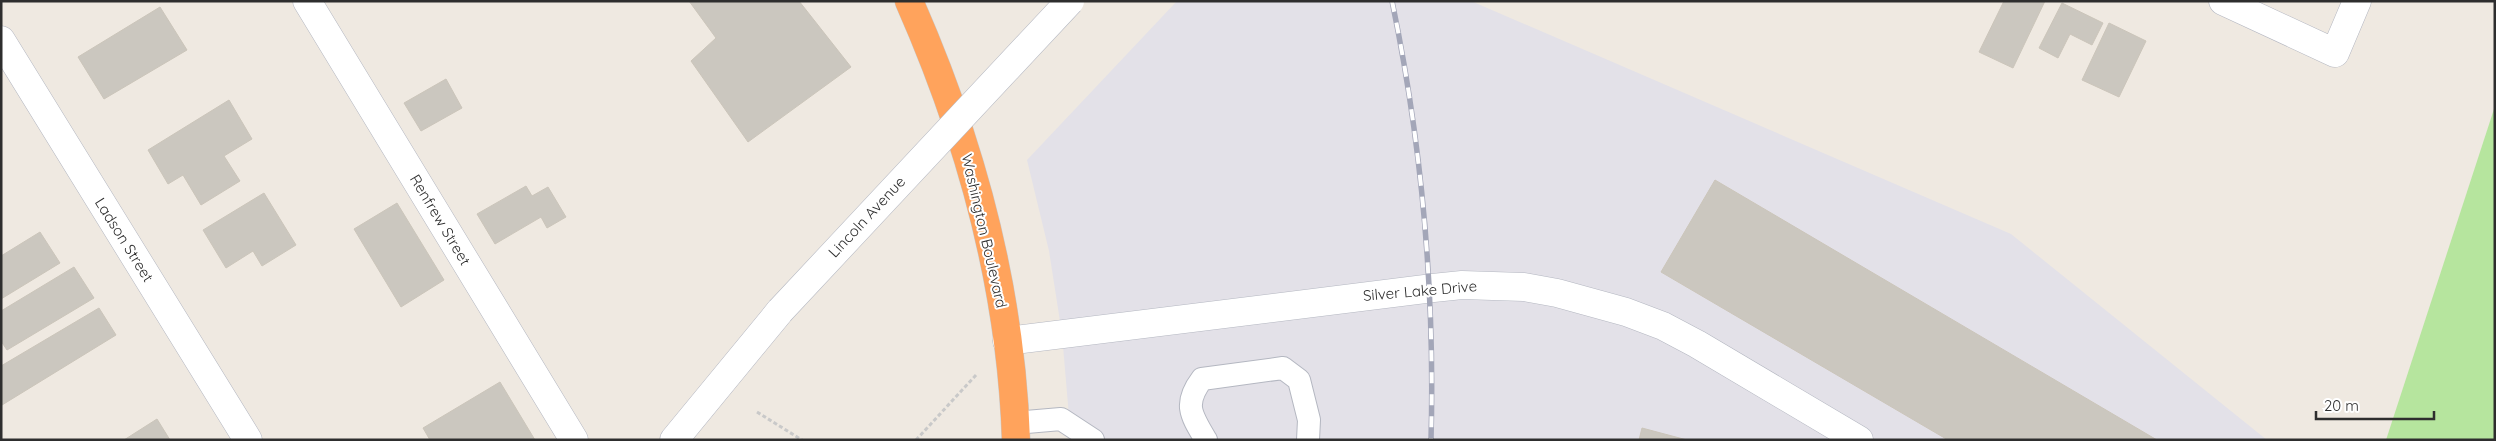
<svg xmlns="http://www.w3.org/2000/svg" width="2496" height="441" font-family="Quicksand,sans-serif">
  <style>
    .industrial { fill: #e3e1e8 }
    .green { fill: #b6e59e }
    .building { fill: #cbc7bf; stroke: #cbc5ba }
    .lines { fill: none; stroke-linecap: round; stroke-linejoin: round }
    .lane-casing { stroke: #b4b7c1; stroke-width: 24 }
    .street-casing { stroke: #b4b7c1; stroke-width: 29 }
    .secondary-casing { stroke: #b4b7c1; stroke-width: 29 }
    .highway-casing { stroke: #c9c9c9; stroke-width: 29 }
    .path { stroke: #c9c9c9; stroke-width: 3; stroke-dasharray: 4 2.5; stroke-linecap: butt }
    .lane { stroke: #fff; stroke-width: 22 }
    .street { stroke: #fff; stroke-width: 28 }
    .secondary { stroke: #fff; stroke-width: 28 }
    .highway { stroke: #ffa35c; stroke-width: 28 }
    .rail-casing { stroke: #a3a6b8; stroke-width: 5.5 }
    .rail { stroke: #fff; stroke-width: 4; stroke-dasharray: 11; stroke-linecap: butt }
    .secondary-bridge-casing { stroke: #b4b7c1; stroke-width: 29; stroke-linecap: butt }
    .secondary-bridge { stroke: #fff; stroke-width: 28 }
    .labels { text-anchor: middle; stroke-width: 4; stroke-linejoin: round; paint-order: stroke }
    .street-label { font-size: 15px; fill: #2e2e2e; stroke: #fff }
  </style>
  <rect width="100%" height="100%" fill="#efe9e1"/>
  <path class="industrial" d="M 1177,1 L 1471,1 L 2011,234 L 2267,440 L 1071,440 L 1062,334 L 1049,251 L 1027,160 Z"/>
  <path class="green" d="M 2495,106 L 2495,440 L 2386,440 Z"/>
  <g class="building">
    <path d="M 689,1 L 799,1 L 851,67 L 748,142 L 691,61 L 716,38 Z"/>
    <path d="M 2004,1 L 2045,1 L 2013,68 L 1979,52 Z"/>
    <path d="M 2062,3 L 2103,23 L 2092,45 L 2070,34 L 2058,58 L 2039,48 Z"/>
    <path d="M 160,7 L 187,50 L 104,99 L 78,57 Z"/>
    <path d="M 2109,23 L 2146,41 L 2119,97 L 2082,80 Z"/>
    <path d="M 446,79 L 462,108 L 421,131 L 404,103 Z"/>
    <path d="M 229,100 L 252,139 L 224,156 L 240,181 L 201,205 L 183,175 L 168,184 L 148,150 Z"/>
    <path d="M 1715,180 L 2157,440 L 1948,440 L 1661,272 Z"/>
    <path d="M 526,186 L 532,196 L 548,187 L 566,217 L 547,228 L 541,217 L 495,244 L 477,214 Z"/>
    <path d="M 264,193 L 296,245 L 262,266 L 253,251 L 226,268 L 203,230 Z"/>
    <path d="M 397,203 L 444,280 L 401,307 L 354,229 Z"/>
    <path d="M 40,232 L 60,263 L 1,299 L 1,256 Z"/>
    <path d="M 74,267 L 94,298 L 7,350 L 1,341 L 1,311 Z"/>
    <path d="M 99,308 L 116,335 L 2,405 L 1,366 Z"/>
    <path d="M 500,382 L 535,440 L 430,440 L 423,428 Z"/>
    <path d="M 157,419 L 170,440 L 124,440 Z"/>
    <path d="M 1642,428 L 1687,440 L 1639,440 Z"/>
  </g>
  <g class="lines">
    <defs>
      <g id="lane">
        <path d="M 1015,423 L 1061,419 L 1093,440"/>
        <path d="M 1206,440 C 1191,415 1183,404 1202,379 L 1283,368 L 1299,380 L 1309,420 L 1308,440"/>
      </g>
      <g id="street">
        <path d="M 307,1 L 574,440"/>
        <path d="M 2223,1 L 2335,53 L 2357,1"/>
        <path d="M 1,40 L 248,440"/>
        <path d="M 1007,341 L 1433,288 L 1462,285 L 1524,287 L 1557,293 L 1626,312 L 1663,326 L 1697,344 L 1859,440"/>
      </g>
      <path id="secondary" d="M 674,440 L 780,311"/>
      <path id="highway" d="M 909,1 C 970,139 1011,288 1016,440"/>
    </defs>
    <use href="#lane" class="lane-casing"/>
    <use href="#street" class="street-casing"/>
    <use href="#secondary" class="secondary-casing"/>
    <use href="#highway" class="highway-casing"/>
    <g class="path">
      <path d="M 757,412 L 802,440"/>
      <path d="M 916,440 L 976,375"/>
    </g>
    <use href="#lane" class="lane"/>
    <use href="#street" class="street"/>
    <use href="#secondary" class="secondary"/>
    <use href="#highway" class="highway"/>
    <defs>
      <path id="rail" d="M 1392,1 C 1422,145 1435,293 1431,440"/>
    </defs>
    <use href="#rail" class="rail-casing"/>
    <use href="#rail" class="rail"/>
    <defs>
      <path id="secondary-bridge" d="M 780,311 L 1070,1"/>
    </defs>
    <use href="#secondary-bridge" class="secondary-bridge-casing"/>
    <use href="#secondary-bridge" class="secondary-bridge"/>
  </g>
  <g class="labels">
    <g class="street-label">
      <text transform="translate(867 217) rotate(-47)" y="5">Lincoln Avenue</text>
      <text transform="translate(440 220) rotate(59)" y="5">Renfrew Street</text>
      <text transform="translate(984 231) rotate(77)" y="5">Washington Boulevard</text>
      <text transform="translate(124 240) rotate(58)" y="5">Ladson Street</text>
      <text transform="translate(1420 291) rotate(-5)" y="5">Silver Lake Drive</text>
    </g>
  </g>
  <rect width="2496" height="441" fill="none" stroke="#2e2e2e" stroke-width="5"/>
  <path d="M2316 411v8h118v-8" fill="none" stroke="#2e2e2e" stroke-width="2.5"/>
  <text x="2324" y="411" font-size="15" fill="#2e2e2e" stroke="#ffffff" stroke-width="4" paint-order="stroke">20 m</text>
</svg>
